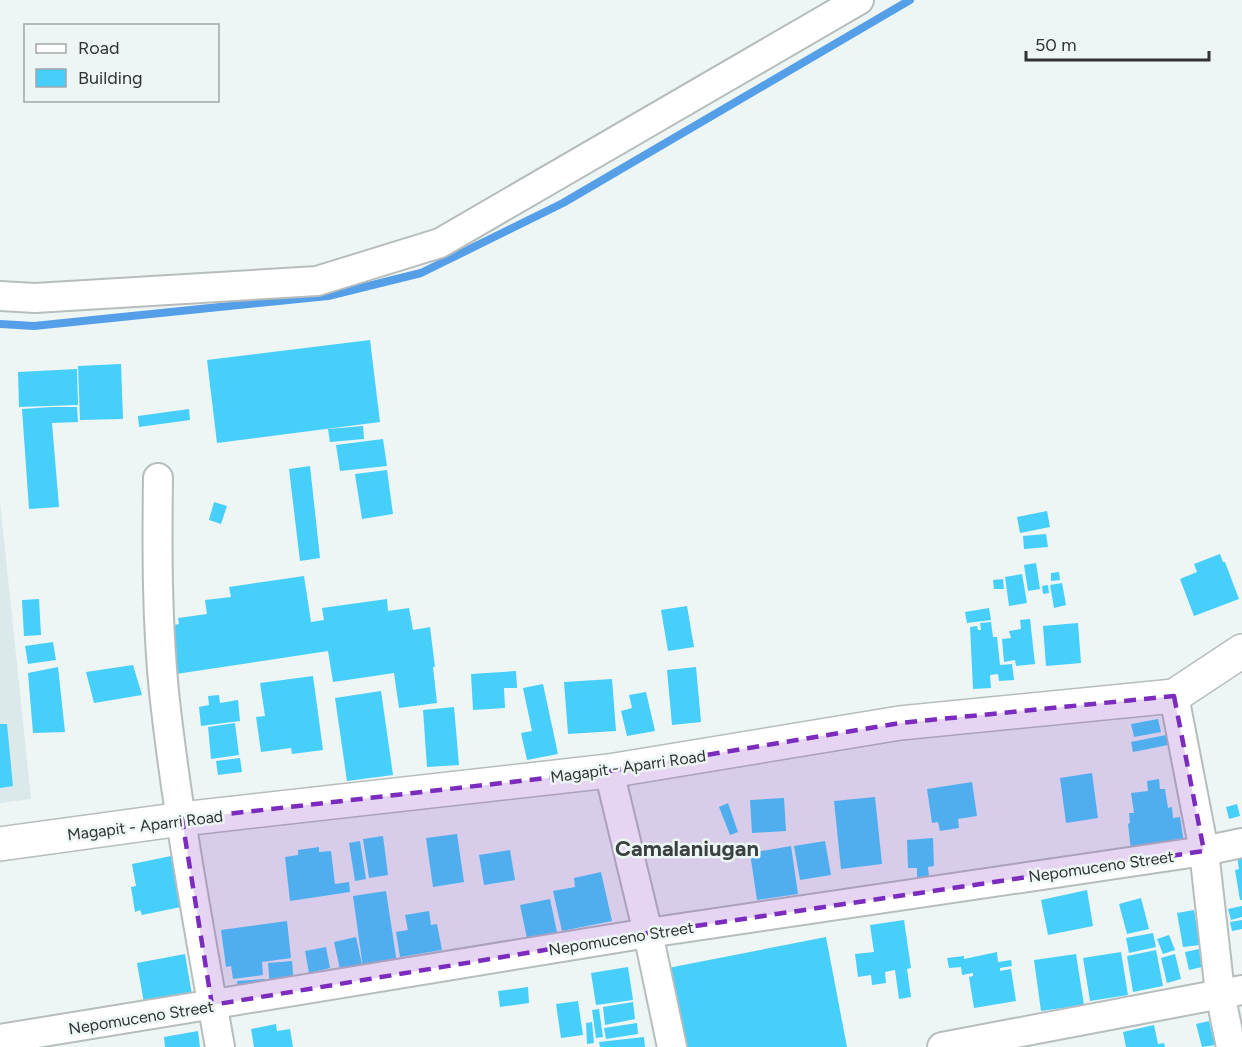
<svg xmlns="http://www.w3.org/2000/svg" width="1242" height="1047" font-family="Figtree,sans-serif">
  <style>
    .built { fill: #dbe9ea }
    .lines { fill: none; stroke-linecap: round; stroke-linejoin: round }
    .stream { stroke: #549fe7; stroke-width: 8 }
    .building { fill: #47cffb }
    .minor-casing { stroke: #b7bdbd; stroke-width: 32 }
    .major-casing { stroke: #b7bdbd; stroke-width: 36 }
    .minor { stroke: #fff; stroke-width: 28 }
    .major { stroke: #fff; stroke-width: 33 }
    .marked { fill: #7b2cbf; fill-opacity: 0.2; stroke: #7b2cbf; stroke-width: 4.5; stroke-dasharray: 12 8; stroke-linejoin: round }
    .labels { text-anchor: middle; stroke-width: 5; stroke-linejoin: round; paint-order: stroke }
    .street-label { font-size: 16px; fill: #313333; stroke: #eef5f5 }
    .district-label { font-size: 22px; font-weight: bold; fill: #3b4040; stroke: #eef5f5 }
  </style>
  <rect width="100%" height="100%" fill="#eef5f5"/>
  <path class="built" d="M 0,501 L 31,799 L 0,803 Z"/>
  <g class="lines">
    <path class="stream" d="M 0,324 L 34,326 L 328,296 L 421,273 L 563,203 L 910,0"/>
  </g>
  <g class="building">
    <path d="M 370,340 L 380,422 L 217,443 L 207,360 Z"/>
    <path d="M 121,364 L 123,419 L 80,420 L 78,366 Z"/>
    <path d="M 77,369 L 78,405 L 19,407 L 18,372 Z"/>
    <path d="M 51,407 L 77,407 L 78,422 L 52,423 L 59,507 L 29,509 L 22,409 Z"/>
    <path d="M 189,409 L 190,420 L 139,427 L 138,416 Z"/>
    <path d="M 363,426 L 364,439 L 330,442 L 328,429 Z"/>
    <path d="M 383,439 L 387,466 L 340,471 L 336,445 Z"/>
    <path d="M 310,466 L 320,558 L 300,561 L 289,469 Z"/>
    <path d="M 387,470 L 393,514 L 362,519 L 355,474 Z"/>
    <path d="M 214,502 L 227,506 L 221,524 L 209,520 Z"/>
    <path d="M 1047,511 L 1050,527 L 1020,533 L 1017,517 Z"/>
    <path d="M 1046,534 L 1048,547 L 1024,549 L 1023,536 Z"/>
    <path d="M 1220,554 L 1223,562 L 1225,562 L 1239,599 L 1194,616 L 1180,579 L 1197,572 L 1194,564 Z"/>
    <path d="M 1036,563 L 1040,589 L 1028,591 L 1024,565 Z"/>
    <path d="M 1059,572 L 1060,580 L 1051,581 L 1051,573 Z"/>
    <path d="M 1022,574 L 1027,603 L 1009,606 L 1005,577 Z"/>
    <path d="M 304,576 L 311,622 L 324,620 L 322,608 L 387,599 L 388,611 L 409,608 L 413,630 L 430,627 L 435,667 L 433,667 L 437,703 L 399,708 L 394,673 L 333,682 L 328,651 L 176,674 L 169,626 L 179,624 L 178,618 L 207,614 L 205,600 L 231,597 L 229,587 Z"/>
    <path d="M 1003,579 L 1004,589 L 994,589 L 993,580 Z"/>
    <path d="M 1062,583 L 1066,605 L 1054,608 L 1050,585 Z"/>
    <path d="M 1048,585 L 1049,593 L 1043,594 L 1042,586 Z"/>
    <path d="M 39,599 L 41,635 L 24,636 L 22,600 Z"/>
    <path d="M 687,606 L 694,647 L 668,651 L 661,610 Z"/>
    <path d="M 989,608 L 991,620 L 967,623 L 965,612 Z"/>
    <path d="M 1030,619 L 1035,664 L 1016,666 L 1015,660 L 1004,662 L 1002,639 L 1011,638 L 1009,631 L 1021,629 L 1020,620 Z"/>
    <path d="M 991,622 L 993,637 L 997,637 L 1000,665 L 1012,664 L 1014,680 L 999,681 L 998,674 L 990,675 L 991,688 L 973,689 L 970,627 L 977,626 L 978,630 L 981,630 L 980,623 Z"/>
    <path d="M 1078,623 L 1081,663 L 1046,666 L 1043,626 Z"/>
    <path d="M 53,642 L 56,660 L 28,664 L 25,646 Z"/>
    <path d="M 133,665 L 142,695 L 94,703 L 86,672 Z"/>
    <path d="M 58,667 L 65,732 L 33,733 L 28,673 Z"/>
    <path d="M 696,667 L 701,722 L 672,725 L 667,670 Z"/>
    <path d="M 516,671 L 517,688 L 504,688 L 505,708 L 473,710 L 471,674 Z"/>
    <path d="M 313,676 L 323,750 L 292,754 L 291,748 L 261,752 L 256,717 L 265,716 L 260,683 Z"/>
    <path d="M 612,679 L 616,731 L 568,734 L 564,682 Z"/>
    <path d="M 543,684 L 558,754 L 527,760 L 521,733 L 532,731 L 523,688 Z"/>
    <path d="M 381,691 L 393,775 L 347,781 L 335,698 Z"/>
    <path d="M 646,692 L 655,731 L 627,736 L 621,711 L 632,708 L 629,695 Z"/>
    <path d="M 219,695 L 220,703 L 238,700 L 240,721 L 201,726 L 199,707 L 209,705 L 208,696 Z"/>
    <path d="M 454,707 L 459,765 L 427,767 L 423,710 Z"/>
    <path d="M 1158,719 L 1161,732 L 1134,737 L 1131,724 Z"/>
    <path d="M 235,723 L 239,755 L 211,759 L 208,727 Z"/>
    <path d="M 0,724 L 7,724 L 13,786 L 0,788 Z"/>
    <path d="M 1166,735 L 1168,745 L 1133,752 L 1131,742 Z"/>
    <path d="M 240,758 L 242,772 L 218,775 L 216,761 Z"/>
    <path d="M 1092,773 L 1098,818 L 1066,823 L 1060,778 Z"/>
    <path d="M 1159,779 L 1160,789 L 1165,789 L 1168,808 L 1172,807 L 1173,818 L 1180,817 L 1184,843 L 1131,850 L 1128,824 L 1130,823 L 1129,813 L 1134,813 L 1131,793 L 1148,791 L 1147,781 Z"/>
    <path d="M 972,782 L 977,816 L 958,819 L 959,828 L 940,831 L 938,822 L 932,823 L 927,789 Z"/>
    <path d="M 875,797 L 882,864 L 841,869 L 834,801 Z"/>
    <path d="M 784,798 L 786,831 L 752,833 L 750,800 Z"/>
    <path d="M 728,803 L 738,832 L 730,835 L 719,807 Z"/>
    <path d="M 1237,804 L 1240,816 L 1229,819 L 1226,807 Z"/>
    <path d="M 457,834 L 464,882 L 433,887 L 426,838 Z"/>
    <path d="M 383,836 L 388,875 L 369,878 L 363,839 Z"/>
    <path d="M 933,838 L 934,866 L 928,867 L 929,877 L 917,877 L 917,868 L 908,868 L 907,840 Z"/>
    <path d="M 360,841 L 366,879 L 355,881 L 349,843 Z"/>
    <path d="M 825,841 L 831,875 L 800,880 L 794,846 Z"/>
    <path d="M 791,846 L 798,894 L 757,900 L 750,853 Z"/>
    <path d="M 319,847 L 319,852 L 331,851 L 335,884 L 349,882 L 350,892 L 290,901 L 285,857 L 298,855 L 298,850 Z"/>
    <path d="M 510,850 L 515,880 L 484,885 L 479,855 Z"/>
    <path d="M 176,855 L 186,906 L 142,915 L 140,910 L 135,912 L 131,887 L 136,886 L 132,864 Z"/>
    <path d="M 1242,856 L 1242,900 L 1240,900 L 1235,870 L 1239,869 L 1237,857 Z"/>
    <path d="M 601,872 L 612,921 L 562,931 L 553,891 L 575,887 L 574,878 Z"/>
    <path d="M 1087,890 L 1093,926 L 1048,935 L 1041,900 Z"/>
    <path d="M 386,891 L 397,963 L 363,968 L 353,896 Z"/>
    <path d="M 1141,898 L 1149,929 L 1127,934 L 1119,904 Z"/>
    <path d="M 550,899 L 558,937 L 528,943 L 520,905 Z"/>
    <path d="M 1242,906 L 1242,917 L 1231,920 L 1228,909 Z"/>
    <path d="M 1194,910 L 1200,945 L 1183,947 L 1177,913 Z"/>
    <path d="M 429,911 L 431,925 L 437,924 L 442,950 L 400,957 L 396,932 L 408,930 L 405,915 Z"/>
    <path d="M 904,920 L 911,968 L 907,969 L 911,997 L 899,999 L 895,970 L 885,972 L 886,983 L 872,985 L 871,975 L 858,977 L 855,954 L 874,952 L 870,925 Z"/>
    <path d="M 1242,920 L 1242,929 L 1232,931 L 1230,922 Z"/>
    <path d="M 287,921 L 291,958 L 262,962 L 263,975 L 233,979 L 231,966 L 226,967 L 221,930 Z"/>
    <path d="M 1153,933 L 1156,947 L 1129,953 L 1126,938 Z"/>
    <path d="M 1169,935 L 1175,950 L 1163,954 L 1157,939 Z"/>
    <path d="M 356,937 L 363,969 L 341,974 L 334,942 Z"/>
    <path d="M 826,937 L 847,1047 L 683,1047 L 668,968 Z"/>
    <path d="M 326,947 L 330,968 L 309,973 L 305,951 Z"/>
    <path d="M 1199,949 L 1202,967 L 1189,970 L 1185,952 Z"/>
    <path d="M 1156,950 L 1163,986 L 1133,992 L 1127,956 Z"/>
    <path d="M 997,952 L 998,962 L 1011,960 L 1012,966 L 1000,968 L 1000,971 L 1011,969 L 1016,1001 L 974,1008 L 969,977 L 973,976 L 973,973 L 962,975 L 961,967 L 949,968 L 947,958 L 964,956 L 964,959 Z"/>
    <path d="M 1121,952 L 1128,995 L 1090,1001 L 1083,958 Z"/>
    <path d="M 185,954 L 192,995 L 144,1003 L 137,963 Z"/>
    <path d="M 1076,954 L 1084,1005 L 1041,1011 L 1034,960 Z"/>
    <path d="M 1175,954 L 1181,979 L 1167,983 L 1161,958 Z"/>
    <path d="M 292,961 L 294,986 L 270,988 L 268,963 Z"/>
    <path d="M 628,967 L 633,1000 L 596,1005 L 591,973 Z"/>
    <path d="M 265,979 L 266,991 L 238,993 L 237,981 Z"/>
    <path d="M 528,987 L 529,1003 L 500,1007 L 498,991 Z"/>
    <path d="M 578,1001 L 583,1035 L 561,1038 L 556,1004 Z"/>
    <path d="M 633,1002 L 635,1019 L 605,1025 L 603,1007 Z"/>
    <path d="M 599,1009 L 603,1037 L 596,1038 L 592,1010 Z"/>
    <path d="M 1209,1021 L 1215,1045 L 1202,1047 L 1196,1024 Z"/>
    <path d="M 592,1022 L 594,1043 L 587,1044 L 586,1023 Z"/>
    <path d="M 637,1023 L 638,1034 L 606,1039 L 604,1028 Z"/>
    <path d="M 276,1024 L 277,1031 L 290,1029 L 293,1047 L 254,1047 L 251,1029 Z"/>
    <path d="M 1154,1025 L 1158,1044 L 1164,1043 L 1165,1047 L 1126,1047 L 1123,1032 Z"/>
    <path d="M 198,1031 L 200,1047 L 165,1047 L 164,1037 Z"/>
    <path d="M 644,1037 L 645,1047 L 600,1047 L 599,1042 Z"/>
  </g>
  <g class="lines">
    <defs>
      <g id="minor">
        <path d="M 0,296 L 35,298 L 317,281 L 440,243 L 859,0"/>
        <path d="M 158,478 C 157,550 157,621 164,692 C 177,811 199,929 220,1047"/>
        <path d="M 1174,696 L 1204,851 L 1220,993 L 1231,1047"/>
        <path d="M 609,771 L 648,933 L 672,1047"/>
        <path d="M 0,1039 L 648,933 L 1204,851 L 1242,843"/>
        <path d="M 942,1047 L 1242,990"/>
      </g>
      <path id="major" d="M 0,844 L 182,819 L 609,771 L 900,723 L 1174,696 L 1242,651"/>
    </defs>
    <use href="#minor" class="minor-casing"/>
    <use href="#major" class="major-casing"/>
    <use href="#minor" class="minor"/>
    <use href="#major" class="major"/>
  </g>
  <path class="marked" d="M 1174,696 L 1204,851 L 648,933 L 212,1005 L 182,819 L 609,771 L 900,723 Z"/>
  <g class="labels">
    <g class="street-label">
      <text transform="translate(628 766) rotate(-8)" y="6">Magapit - Aparri Road</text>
      <text transform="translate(145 825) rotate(-7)" y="6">Magapit - Aparri Road</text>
      <text transform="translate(1101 866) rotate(-8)" y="6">Nepomuceno Street</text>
      <text transform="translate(621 938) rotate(-9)" y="6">Nepomuceno Street</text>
      <text transform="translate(141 1017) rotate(-9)" y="6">Nepomuceno Street</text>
    </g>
    <g class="district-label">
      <text x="687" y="856">Camalaniugan</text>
    </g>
  </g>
  <rect x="24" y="24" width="195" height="78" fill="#eef5f5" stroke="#a2a7a7" stroke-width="1.5"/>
  <rect x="36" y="44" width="30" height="9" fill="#ffffff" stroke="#a2a7a7" stroke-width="1.5"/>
  <text x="78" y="54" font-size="18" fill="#313333">Road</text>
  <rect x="36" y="69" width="30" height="18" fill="#47cffb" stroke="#a2a7a7" stroke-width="1.5"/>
  <text x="78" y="84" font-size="18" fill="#313333">Building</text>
  <path d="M1026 51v9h183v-9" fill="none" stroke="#313333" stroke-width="3"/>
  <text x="1035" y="51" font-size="18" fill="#313333" stroke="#eef5f5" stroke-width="4.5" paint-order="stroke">50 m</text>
</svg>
